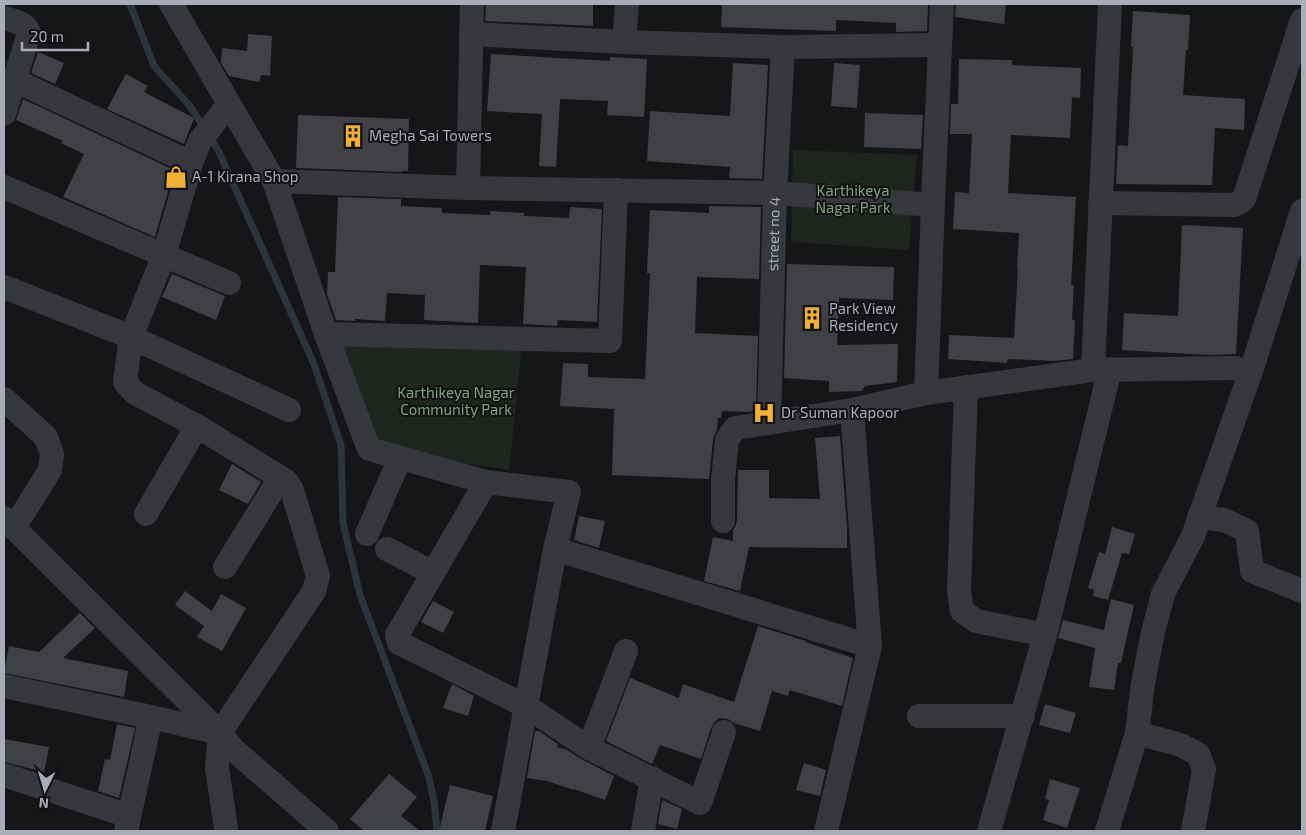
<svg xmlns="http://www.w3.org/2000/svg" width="1306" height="835" font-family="'Exo 2',sans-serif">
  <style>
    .green { fill: #1e261f }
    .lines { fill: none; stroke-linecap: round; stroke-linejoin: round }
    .stream { stroke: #2c353c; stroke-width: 7 }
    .building { fill: #404145 }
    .minor { stroke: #37383d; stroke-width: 24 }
    .labels { text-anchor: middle; stroke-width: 4; stroke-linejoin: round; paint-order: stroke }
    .poi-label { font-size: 15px; fill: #a8adb8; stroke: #111113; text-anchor: start }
    .park-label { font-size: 15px; fill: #7fa381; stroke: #111113 }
    .street-label { font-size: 15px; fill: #a8adb8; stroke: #111113 }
  </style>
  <rect width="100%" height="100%" fill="#161618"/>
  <g class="green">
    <path d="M 793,150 L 917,155 L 909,250 L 791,242 Z"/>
    <path d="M 338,338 L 522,343 L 509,470 L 437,459 L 373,446 Z"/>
  </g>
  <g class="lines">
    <g class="stream">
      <path d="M 130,4 L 154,66 L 190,106 L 204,128"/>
      <path d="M 210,137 L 219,152 L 314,364 L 341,445 L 343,523 L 360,595 L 429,777 L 434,802 L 437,831"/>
    </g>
  </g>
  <g class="building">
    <path d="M 486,4 L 593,4 L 593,26 L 485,21 Z"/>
    <path d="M 722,4 L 928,4 L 927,31 L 896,32 L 896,23 L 836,20 L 836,31 L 721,27 Z"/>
    <path d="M 956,4 L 1006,4 L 1004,24 L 955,17 Z"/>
    <path d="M 1133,11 L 1190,15 L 1188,50 L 1186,50 L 1183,95 L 1245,99 L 1244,130 L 1215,128 L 1212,185 L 1116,184 L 1118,145 L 1128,146 L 1133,47 L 1131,47 Z"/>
    <path d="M 248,34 L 272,36 L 270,76 L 261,75 L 259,82 L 229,76 L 221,63 L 222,48 L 247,51 Z"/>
    <path d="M 38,52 L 64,63 L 55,84 L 31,73 Z"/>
    <path d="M 491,54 L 610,61 L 610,57 L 647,59 L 644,117 L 607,115 L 608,101 L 560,99 L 556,167 L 539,166 L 542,114 L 487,111 Z"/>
    <path d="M 959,59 L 1012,60 L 1012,65 L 1081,68 L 1080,98 L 1072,97 L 1070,138 L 1011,135 L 1008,193 L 1076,197 L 1071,285 L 1074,285 L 1072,320 L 1075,320 L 1073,359 L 1054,361 L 1008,359 L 1007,363 L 948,359 L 949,335 L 1014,338 L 1018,268 L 1017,268 L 1019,233 L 953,229 L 955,192 L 969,193 L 972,134 L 950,134 L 951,104 L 958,104 Z"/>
    <path d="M 733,63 L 768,65 L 762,179 L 729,178 L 730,167 L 647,161 L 650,111 L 730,116 Z"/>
    <path d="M 834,63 L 860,65 L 857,108 L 831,106 Z"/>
    <path d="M 126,74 L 148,86 L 144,92 L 194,118 L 184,144 L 107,109 Z"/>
    <path d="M 23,99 L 174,170 L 155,237 L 63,197 L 84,154 L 61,143 L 63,141 L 16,120 Z"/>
    <path d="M 865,113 L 923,115 L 921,149 L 864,147 Z"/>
    <path d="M 298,115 L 409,119 L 408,171 L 402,171 L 402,172 L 296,168 Z"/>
    <path d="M 338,197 L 401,199 L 401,206 L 442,208 L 442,213 L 490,215 L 490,211 L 524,213 L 524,216 L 569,218 L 570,207 L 602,209 L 597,322 L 558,320 L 557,326 L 523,324 L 526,267 L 480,265 L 478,323 L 424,320 L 425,295 L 387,293 L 385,321 L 355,319 L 355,321 L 336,320 L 327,294 L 328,272 L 335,272 Z"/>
    <path d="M 709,206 L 761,207 L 759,279 L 697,277 L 695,333 L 758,336 L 756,411 L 748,412 L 722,411 L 721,418 L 718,418 L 717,430 L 713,439 L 709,479 L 612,475 L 614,409 L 560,406 L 563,363 L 588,364 L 588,377 L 645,379 L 650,273 L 647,273 L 650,210 L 709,213 Z"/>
    <path d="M 1182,225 L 1243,228 L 1236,354 L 1208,355 L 1122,350 L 1124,313 L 1178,316 Z"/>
    <path d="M 787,264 L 894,267 L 893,300 L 839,298 L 837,345 L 898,344 L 897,382 L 865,386 L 862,391 L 829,392 L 829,381 L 784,378 Z"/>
    <path d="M 172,274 L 225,296 L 216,320 L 162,297 Z"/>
    <path d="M 840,436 L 847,528 L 847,548 L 749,547 L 740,591 L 704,581 L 713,537 L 733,541 L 733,530 L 735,527 L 737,521 L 738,470 L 769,470 L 769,498 L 820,499 L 815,438 Z"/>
    <path d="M 232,464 L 261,482 L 248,504 L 219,490 Z"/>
    <path d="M 579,516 L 605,521 L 599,548 L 574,540 Z"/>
    <path d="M 1112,527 L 1135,534 L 1129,554 L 1122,553 L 1108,600 L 1093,596 L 1094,590 L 1088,588 L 1099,552 L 1105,554 Z"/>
    <path d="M 185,591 L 212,611 L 221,594 L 246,608 L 222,651 L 197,637 L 204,626 L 175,605 Z"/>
    <path d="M 1111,599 L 1134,605 L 1121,663 L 1118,663 L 1114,690 L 1089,687 L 1095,648 L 1058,638 L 1063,620 L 1104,630 Z"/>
    <path d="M 433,601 L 454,612 L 443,633 L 421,622 Z"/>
    <path d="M 80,613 L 95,628 L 63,658 L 128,671 L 124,697 L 4,673 L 9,646 L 39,652 Z"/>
    <path d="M 758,626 L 806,641 L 805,642 L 853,658 L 842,706 L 790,690 L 788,696 L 772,691 L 760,731 L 734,723 L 728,719 L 719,718 L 715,722 L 711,728 L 701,759 L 660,745 L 652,764 L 606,741 L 630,678 L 679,698 L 683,684 L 734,702 Z"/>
    <path d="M 452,684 L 474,696 L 468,716 L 443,708 Z"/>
    <path d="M 1045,704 L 1076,713 L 1070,733 L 1039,725 Z"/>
    <path d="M 117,724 L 135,728 L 119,798 L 98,791 L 105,759 L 110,760 Z"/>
    <path d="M 535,731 L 539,731 L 558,744 L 557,747 L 567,750 L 583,760 L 614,776 L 605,800 L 574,789 L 574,790 L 547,781 L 527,778 Z"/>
    <path d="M 4,739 L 49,747 L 44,772 L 4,762 Z"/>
    <path d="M 804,763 L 826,770 L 820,796 L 796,790 Z"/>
    <path d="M 389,774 L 417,797 L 401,816 L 420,831 L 364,831 L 350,819 Z"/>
    <path d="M 1050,779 L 1080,788 L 1067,828 L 1043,820 L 1049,800 L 1045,799 Z"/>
    <path d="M 450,785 L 493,796 L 485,831 L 439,831 Z"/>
    <path d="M 662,800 L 682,809 L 677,829 L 658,824 Z"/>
  </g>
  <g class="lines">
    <g class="minor">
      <path d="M 171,4 L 274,181 L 326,334 L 369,449 L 486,482 L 569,492 L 555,549 L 503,831"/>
      <path d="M 4,18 C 14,21 25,22 29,33 L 4,114"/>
      <path d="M 471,34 L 624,42 L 783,47 L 940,45"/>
      <path d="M 624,42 L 627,4"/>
      <path d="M 14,80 L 191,163"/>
      <path d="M 274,181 L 468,188 L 775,193 L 933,205"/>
      <path d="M 4,187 L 229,283"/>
      <path d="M 468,188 L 472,4"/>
      <path d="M 1100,203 L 1234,205 L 1239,203 L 1244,199 L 1302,20"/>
      <path d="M 4,287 L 131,337 L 289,410"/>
      <path d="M 326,334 L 610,341 L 616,190"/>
      <path d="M 1093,370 L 1110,4"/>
      <path d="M 966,387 L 959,590 L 962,611 L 976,621 L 1045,635"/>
      <path d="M 926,393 L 934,178 L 942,4"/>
      <path d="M 4,399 L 46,437 L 52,454 L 50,470 L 14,528"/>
      <path id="s1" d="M 769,423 L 775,193 L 783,47"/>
      <path d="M 486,482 L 400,630 L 397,635 L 399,643 L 526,706 L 589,748 L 700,803 L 724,732"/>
      <path d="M 146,514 L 197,426"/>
      <path d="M 1199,517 L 1224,520 L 1247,531 L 1252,571 L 1302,591"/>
      <path d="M 4,518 L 220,733 L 233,749 L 327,831"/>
      <path d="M 723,521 L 723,480 L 727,440 L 735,428 L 852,410 L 926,393 L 1093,370 L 1236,368"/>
      <path d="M 367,534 L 400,458"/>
      <path d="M 387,549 L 433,573"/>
      <path d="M 555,549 L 870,646"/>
      <path d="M 225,567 L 280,478"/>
      <path d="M 4,686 L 151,717 L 220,733 L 314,591 L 318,576 L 292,490 L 286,481 L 197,426 L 135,393 L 125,382 L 131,337 L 164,255 L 191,163 L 200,141 L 229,104"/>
      <path d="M 919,716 L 1023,716"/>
      <path d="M 220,733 L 217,768 L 226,828"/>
      <path d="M 1137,733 L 1181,745 L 1198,754 L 1204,769 L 1193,831"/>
      <path d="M 589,748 L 626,651"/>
      <path d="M 4,775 L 129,816"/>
      <path d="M 126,831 L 151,717"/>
      <path d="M 643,831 L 652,778"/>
      <path d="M 826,831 L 870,646 L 852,410"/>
      <path d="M 989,831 L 1045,635 L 1110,369"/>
      <path d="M 1107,831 L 1137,733 L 1143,683 L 1153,632 L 1163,594 L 1193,536 L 1252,368 L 1302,211"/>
    </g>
  </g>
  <defs>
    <symbol id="building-bare" viewBox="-9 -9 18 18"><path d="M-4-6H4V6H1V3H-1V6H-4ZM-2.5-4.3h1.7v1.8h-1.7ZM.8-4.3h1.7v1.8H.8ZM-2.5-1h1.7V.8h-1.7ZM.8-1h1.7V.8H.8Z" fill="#f2b134" stroke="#111113" stroke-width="2.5" paint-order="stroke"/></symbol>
    <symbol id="shop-bare" viewBox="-9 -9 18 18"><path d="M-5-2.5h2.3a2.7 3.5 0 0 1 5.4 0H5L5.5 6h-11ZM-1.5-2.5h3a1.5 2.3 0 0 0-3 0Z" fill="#f2b134" stroke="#111113" stroke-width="2.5" paint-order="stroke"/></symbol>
    <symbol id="hospital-bare" viewBox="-9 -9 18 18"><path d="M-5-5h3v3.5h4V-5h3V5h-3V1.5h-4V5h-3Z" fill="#f2b134" stroke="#111113" stroke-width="2.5" paint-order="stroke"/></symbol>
  </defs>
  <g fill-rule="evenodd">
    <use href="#building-bare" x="337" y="120" width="32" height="32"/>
    <use href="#shop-bare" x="160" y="161" width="32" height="32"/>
    <use href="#building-bare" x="796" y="302" width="32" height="32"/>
    <use href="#hospital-bare" x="748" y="397" width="32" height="32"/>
  </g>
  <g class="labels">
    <g class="poi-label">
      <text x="369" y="141">Megha Sai Towers</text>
      <text x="192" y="182">A-1 Kirana Shop</text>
      <text x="829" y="314">Park View<tspan x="829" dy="17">Residency</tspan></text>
      <text x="781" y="418">Dr Suman Kapoor</text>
    </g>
    <g class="park-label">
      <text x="853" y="196">Karthikeya<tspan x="853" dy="17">Nagar Park</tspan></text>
      <text x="456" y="398">Karthikeya Nagar<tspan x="456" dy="17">Community Park</tspan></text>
    </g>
    <g class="street-label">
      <text dy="5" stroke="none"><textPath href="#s1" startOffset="189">street no 4</textPath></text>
    </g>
  </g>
  <rect width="1306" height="835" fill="none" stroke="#a8adb8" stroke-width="10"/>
  <g transform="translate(45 790) rotate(185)" stroke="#111113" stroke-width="4" paint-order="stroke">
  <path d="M0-4L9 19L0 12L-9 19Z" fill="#a8adb8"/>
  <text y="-8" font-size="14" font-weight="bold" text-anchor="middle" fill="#a8adb8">N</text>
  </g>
  <path d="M22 42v8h66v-8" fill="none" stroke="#a8adb8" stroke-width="2.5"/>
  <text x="30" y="42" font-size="15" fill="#a8adb8" stroke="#111113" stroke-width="4" paint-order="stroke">20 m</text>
</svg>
